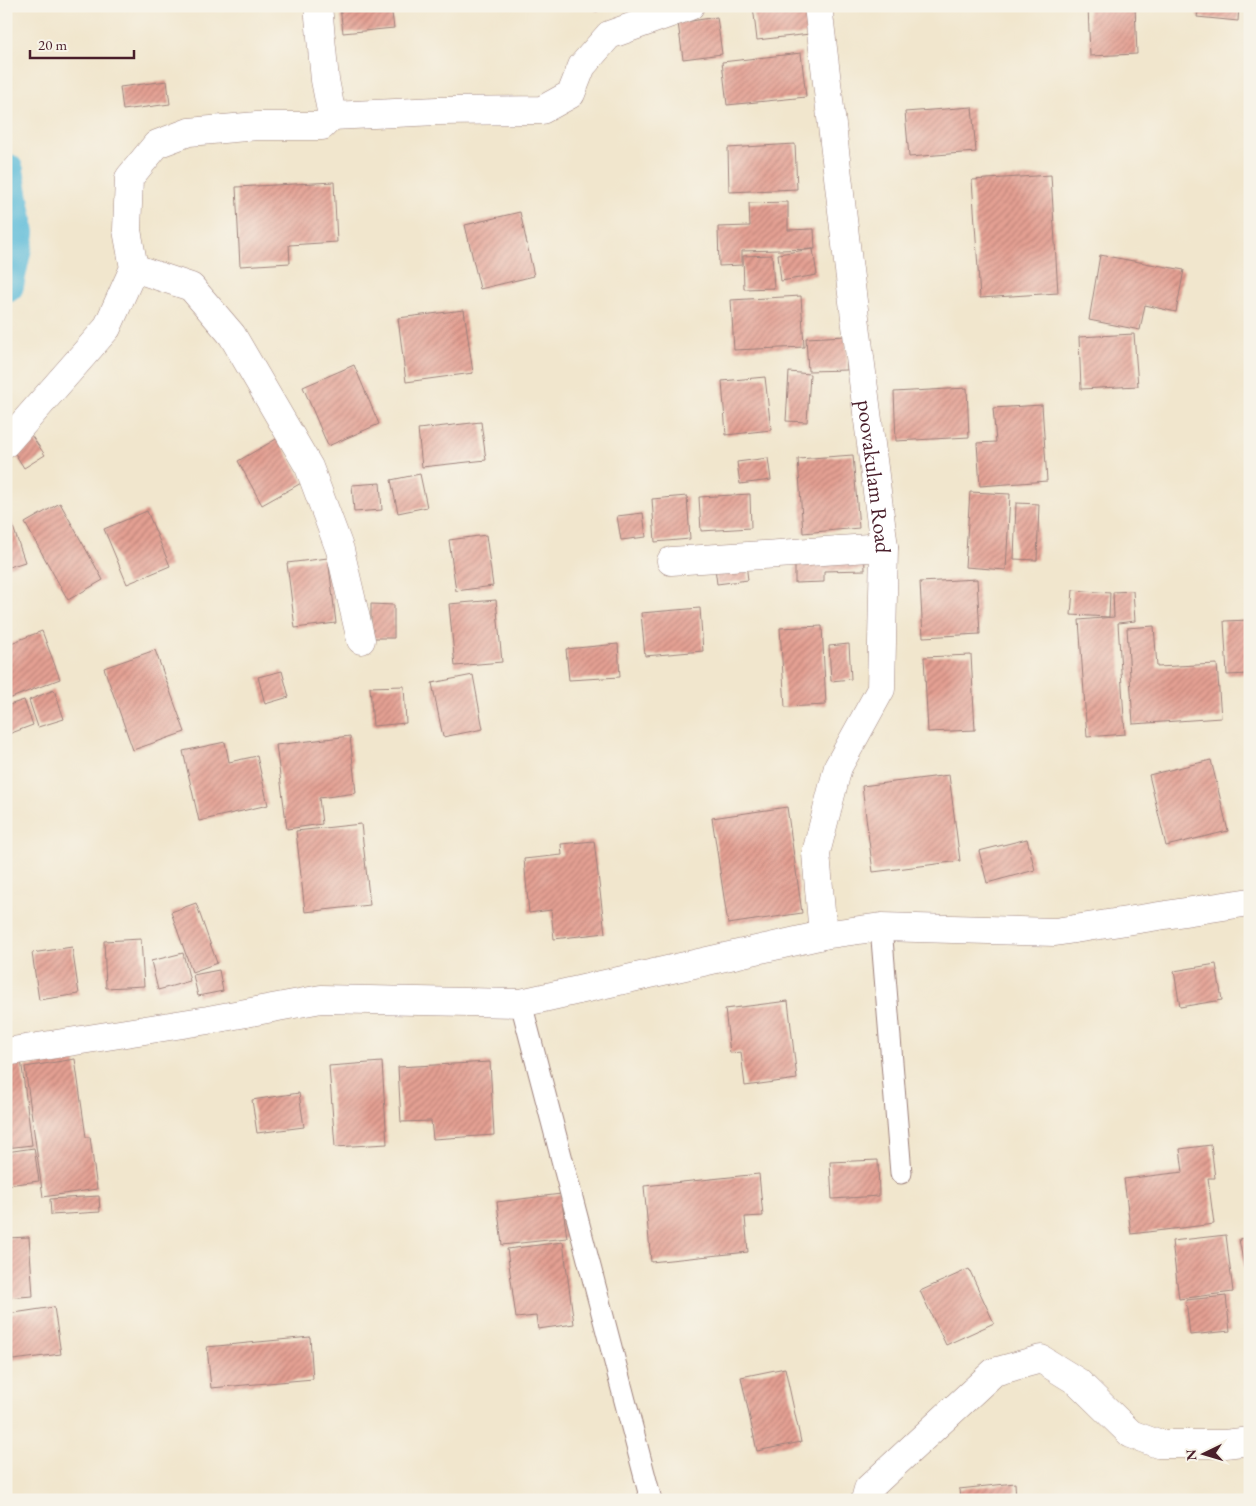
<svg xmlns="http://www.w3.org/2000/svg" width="1256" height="1506" font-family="'EB Garamond',serif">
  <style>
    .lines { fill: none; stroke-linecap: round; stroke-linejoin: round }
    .canal { stroke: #5bbbd9; stroke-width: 36 }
    .building { fill: url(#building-hatch) }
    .service-casing { stroke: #9e827c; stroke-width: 23 }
    .minor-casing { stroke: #9e827c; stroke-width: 29 }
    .tertiary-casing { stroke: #9e827c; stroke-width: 29 }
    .service { stroke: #fff; stroke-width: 21 }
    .minor { stroke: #fff; stroke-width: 28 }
    .tertiary { stroke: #fff; stroke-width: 28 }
    .labels { text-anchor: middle; stroke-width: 4; stroke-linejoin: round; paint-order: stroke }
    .street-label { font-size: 22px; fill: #4a1f2b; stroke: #f7f3e8 }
  </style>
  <defs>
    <pattern id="building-hatch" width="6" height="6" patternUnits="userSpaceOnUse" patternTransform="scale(1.25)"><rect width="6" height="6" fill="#e4a093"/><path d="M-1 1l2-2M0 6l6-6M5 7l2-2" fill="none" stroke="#bb8278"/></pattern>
  </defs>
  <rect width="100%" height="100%" fill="#f7f3e8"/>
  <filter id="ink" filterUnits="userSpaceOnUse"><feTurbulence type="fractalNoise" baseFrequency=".02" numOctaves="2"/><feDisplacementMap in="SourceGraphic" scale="10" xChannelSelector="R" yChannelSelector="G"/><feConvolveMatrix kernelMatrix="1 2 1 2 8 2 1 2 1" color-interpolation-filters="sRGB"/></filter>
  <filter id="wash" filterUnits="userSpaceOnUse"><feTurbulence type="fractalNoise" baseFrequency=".0096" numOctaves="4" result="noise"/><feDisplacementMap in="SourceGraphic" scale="20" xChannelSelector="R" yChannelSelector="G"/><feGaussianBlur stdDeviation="1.12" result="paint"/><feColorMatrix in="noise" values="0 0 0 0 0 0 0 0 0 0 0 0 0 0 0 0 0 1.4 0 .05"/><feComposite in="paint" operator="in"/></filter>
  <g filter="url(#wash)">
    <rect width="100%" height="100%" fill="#f1e6cd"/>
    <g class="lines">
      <path class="canal" d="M 6,171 L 17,233 L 6,285"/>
    </g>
    <g id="blocks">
      <g class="building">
        <path d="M 340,6 L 391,6 L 394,28 L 343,33 Z"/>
        <path d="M 595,6 L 615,6 L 615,7 L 596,11 Z"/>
        <path d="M 753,6 L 807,6 L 810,34 L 757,40 Z"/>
        <path d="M 1088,6 L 1135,6 L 1137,54 L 1090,56 Z"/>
        <path d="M 1199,6 L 1239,6 L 1238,21 L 1197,17 Z"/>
        <path d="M 717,17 L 722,54 L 683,59 L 678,23 Z"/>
        <path d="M 801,53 L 806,97 L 727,105 L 722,62 Z"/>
        <path d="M 167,81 L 170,104 L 123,110 L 120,87 Z"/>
        <path d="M 972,107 L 976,152 L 909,157 L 905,112 Z"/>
        <path d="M 795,144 L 797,189 L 729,192 L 728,148 Z"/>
        <path d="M 1051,175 L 1058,293 L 980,298 L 972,180 Z"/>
        <path d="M 334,182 L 337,242 L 289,245 L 290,263 L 240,266 L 236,187 Z"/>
        <path d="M 788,202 L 788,230 L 814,229 L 815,249 L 742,251 L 742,265 L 719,266 L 718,227 L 750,226 L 749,203 Z"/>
        <path d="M 520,212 L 534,276 L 480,289 L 465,225 Z"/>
        <path d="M 813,249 L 817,275 L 781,281 L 778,254 Z"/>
        <path d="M 772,255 L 774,288 L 744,289 L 743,256 Z"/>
        <path d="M 1100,255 L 1184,270 L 1176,312 L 1145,305 L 1140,330 L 1089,320 Z"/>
        <path d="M 801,296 L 804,347 L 734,350 L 731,300 Z"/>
        <path d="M 464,310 L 473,373 L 406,382 L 398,318 Z"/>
        <path d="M 1134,334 L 1138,386 L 1081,389 L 1079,337 Z"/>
        <path d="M 846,336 L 847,370 L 808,371 L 806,338 Z"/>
        <path d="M 354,365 L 379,424 L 328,446 L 303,387 Z"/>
        <path d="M 789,372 L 810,374 L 807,422 L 786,421 Z"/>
        <path d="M 765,377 L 771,430 L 726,435 L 722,381 Z"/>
        <path d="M 967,388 L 969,437 L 896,441 L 894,392 Z"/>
        <path d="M 1042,405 L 1047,481 L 980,486 L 977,443 L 996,442 L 993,408 Z"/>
        <path d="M 481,422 L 486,460 L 422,467 L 418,429 Z"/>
        <path d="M 31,435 L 45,455 L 24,468 L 11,447 Z"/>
        <path d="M 278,438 L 303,482 L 262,505 L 238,461 Z"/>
        <path d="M 853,455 L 859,528 L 803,533 L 798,459 Z"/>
        <path d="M 768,458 L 771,480 L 740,484 L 737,462 Z"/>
        <path d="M 420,474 L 427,507 L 398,513 L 391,480 Z"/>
        <path d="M 380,483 L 382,510 L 354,512 L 352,485 Z"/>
        <path d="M 970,492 L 1010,494 L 1006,570 L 965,567 Z"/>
        <path d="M 750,494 L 751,528 L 701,531 L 699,497 Z"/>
        <path d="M 687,496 L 690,539 L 655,542 L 652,499 Z"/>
        <path d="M 60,503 L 103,580 L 68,600 L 25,523 Z"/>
        <path d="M 1016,503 L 1039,504 L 1037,560 L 1014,559 Z"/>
        <path d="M 147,511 L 170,566 L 127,584 L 104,529 Z"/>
        <path d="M 643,513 L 646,537 L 621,540 L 617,516 Z"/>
        <path d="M 10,518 L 25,562 L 6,568 L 6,519 Z"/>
        <path d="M 486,535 L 493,586 L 456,591 L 449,540 Z"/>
        <path d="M 864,544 L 865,570 L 824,571 L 824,582 L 795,583 L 795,546 Z"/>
        <path d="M 744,548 L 748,580 L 717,584 L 713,552 Z"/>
        <path d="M 328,558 L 336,623 L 295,628 L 287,563 Z"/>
        <path d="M 977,579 L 980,634 L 923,637 L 920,582 Z"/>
        <path d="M 1073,590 L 1110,593 L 1109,617 L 1071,615 Z"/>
        <path d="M 1133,591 L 1135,621 L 1118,623 L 1125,734 L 1087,737 L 1079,620 L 1114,617 L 1113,592 Z"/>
        <path d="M 496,600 L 502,662 L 455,666 L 449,604 Z"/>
        <path d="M 371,604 L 394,605 L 394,638 L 371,638 Z"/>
        <path d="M 700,608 L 703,651 L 645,656 L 641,613 Z"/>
        <path d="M 1250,620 L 1250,674 L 1227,675 L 1224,621 Z"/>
        <path d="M 822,626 L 826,705 L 785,707 L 780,628 Z"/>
        <path d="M 1154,626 L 1157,667 L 1217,664 L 1221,718 L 1133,724 L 1127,628 Z"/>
        <path d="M 42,631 L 60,679 L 6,700 L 6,645 Z"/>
        <path d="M 618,644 L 620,677 L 569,680 L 566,649 Z"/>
        <path d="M 849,644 L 851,679 L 831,681 L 829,646 Z"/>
        <path d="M 155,650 L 185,732 L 133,750 L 104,668 Z"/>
        <path d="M 971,655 L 975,730 L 928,732 L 924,657 Z"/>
        <path d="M 282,671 L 289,697 L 265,704 L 258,677 Z"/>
        <path d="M 473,675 L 483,729 L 443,737 L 432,683 Z"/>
        <path d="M 404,686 L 406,723 L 373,726 L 370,687 Z"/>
        <path d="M 54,690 L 64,719 L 38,727 L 29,700 Z"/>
        <path d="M 24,700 L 33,725 L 6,735 L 6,706 Z"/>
        <path d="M 350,736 L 356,793 L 319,798 L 322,824 L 287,829 L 276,745 Z"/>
        <path d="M 225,742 L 229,762 L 257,756 L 268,805 L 199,821 L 183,751 Z"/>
        <path d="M 1211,760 L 1228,831 L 1166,846 L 1149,775 Z"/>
        <path d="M 949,775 L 960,861 L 873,872 L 862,786 Z"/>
        <path d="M 787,807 L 802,913 L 728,924 L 712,818 Z"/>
        <path d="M 361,824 L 370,905 L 305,912 L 296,831 Z"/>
        <path d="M 1027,839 L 1035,870 L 987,883 L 979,851 Z"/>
        <path d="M 594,841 L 605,933 L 554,939 L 551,910 L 529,913 L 524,859 L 562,855 L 561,844 Z"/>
        <path d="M 196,903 L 217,963 L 192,972 L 171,912 Z"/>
        <path d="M 141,939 L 144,986 L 106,988 L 104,941 Z"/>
        <path d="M 72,947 L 79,994 L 39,1000 L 32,953 Z"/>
        <path d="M 183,953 L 190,981 L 158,990 L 151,961 Z"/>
        <path d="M 1216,964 L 1222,1000 L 1180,1007 L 1174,971 Z"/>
        <path d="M 219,970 L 223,991 L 198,996 L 193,975 Z"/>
        <path d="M 788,1001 L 797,1079 L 745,1086 L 741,1052 L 730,1053 L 725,1009 Z"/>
        <path d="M 21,1059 L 32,1145 L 6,1148 L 6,1061 Z"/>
        <path d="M 75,1059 L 86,1137 L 90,1137 L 97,1189 L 43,1197 L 25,1067 Z"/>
        <path d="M 382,1062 L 387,1144 L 335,1147 L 329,1066 Z"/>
        <path d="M 490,1062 L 494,1135 L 433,1139 L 431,1121 L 401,1122 L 398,1067 Z"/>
        <path d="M 299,1093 L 304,1127 L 257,1133 L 252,1100 Z"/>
        <path d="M 1211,1145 L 1215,1178 L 1208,1178 L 1214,1224 L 1131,1234 L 1124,1179 L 1183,1172 L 1180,1149 Z"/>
        <path d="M 34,1148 L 39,1181 L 7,1185 L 6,1152 Z"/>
        <path d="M 878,1160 L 879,1196 L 832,1199 L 830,1162 Z"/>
        <path d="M 759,1174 L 763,1216 L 745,1217 L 748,1252 L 651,1262 L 644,1186 Z"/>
        <path d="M 561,1194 L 567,1238 L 502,1245 L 497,1202 Z"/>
        <path d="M 99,1196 L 100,1212 L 51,1215 L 50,1199 Z"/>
        <path d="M 1226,1235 L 1233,1292 L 1179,1299 L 1172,1241 Z"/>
        <path d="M 29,1237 L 33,1296 L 6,1298 L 6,1238 Z"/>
        <path d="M 1250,1237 L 1250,1293 L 1249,1293 L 1239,1239 Z"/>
        <path d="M 563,1242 L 574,1324 L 538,1329 L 536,1316 L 516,1318 L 507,1249 Z"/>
        <path d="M 969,1269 L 994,1323 L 946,1345 L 920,1291 Z"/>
        <path d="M 1226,1296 L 1230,1331 L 1190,1335 L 1186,1300 Z"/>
        <path d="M 54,1307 L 61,1354 L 13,1360 L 7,1314 Z"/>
        <path d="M 310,1337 L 313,1379 L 211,1388 L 207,1347 Z"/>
        <path d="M 785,1368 L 801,1442 L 757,1451 L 741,1377 Z"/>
        <path d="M 1015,1483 L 1016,1500 L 960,1500 L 959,1489 Z"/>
      </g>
    </g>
  </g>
  <g filter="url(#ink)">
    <use href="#blocks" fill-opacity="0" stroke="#9e827c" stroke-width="1"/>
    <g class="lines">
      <defs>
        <g id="service">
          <path d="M 881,927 L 901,1173"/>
          <path d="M 521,1003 L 651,1500"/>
        </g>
        <g id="minor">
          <path id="s1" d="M 818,6 L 848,262 L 884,547 L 881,689 L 838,767 L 816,853 L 823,935"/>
          <path d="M 332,116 L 437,111 L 542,110 L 571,94 L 582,66 L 609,35 L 690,6"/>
          <path d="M 134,268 L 191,287 L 232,335 L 309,467 L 340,550 L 361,640"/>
          <path d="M 6,443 L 107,328 L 134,268 L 127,230 L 129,178 L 157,144 L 189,132 L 257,126 L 322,126 L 332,116 L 325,80 L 318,6"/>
          <path d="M 671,561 L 884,547"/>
          <path d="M 865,1500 L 868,1489 L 994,1372 L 1041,1359 L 1078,1382 L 1131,1434 L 1158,1444 L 1225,1444 L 1250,1441"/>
        </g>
        <path id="tertiary" d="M 6,1052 L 208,1020 L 321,999 L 521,1003 L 823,935 L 881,927 L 1055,932 L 1250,902"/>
      </defs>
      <use href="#service" class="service-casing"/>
      <use href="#minor" class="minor-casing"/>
      <use href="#tertiary" class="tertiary-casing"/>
      <use href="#service" class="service"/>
      <use href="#minor" class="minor"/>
      <use href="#tertiary" class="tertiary"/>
    </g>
  </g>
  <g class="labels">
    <g class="street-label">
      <text dy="8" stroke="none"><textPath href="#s1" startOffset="474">poovakulam Road</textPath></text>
    </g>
  </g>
  <rect width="1256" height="1506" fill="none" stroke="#f7f3e8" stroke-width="25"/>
  <g transform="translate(1204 1454) rotate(265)" stroke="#f7f3e8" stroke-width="4" paint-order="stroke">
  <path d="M0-4L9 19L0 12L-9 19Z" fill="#4a1f2b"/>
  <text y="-8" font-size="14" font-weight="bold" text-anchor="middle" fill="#4a1f2b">N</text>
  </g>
  <path d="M30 50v8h104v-8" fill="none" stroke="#4a1f2b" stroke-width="2.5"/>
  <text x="38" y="50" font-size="15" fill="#4a1f2b" stroke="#f7f3e8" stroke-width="4" paint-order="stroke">20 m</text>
</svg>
